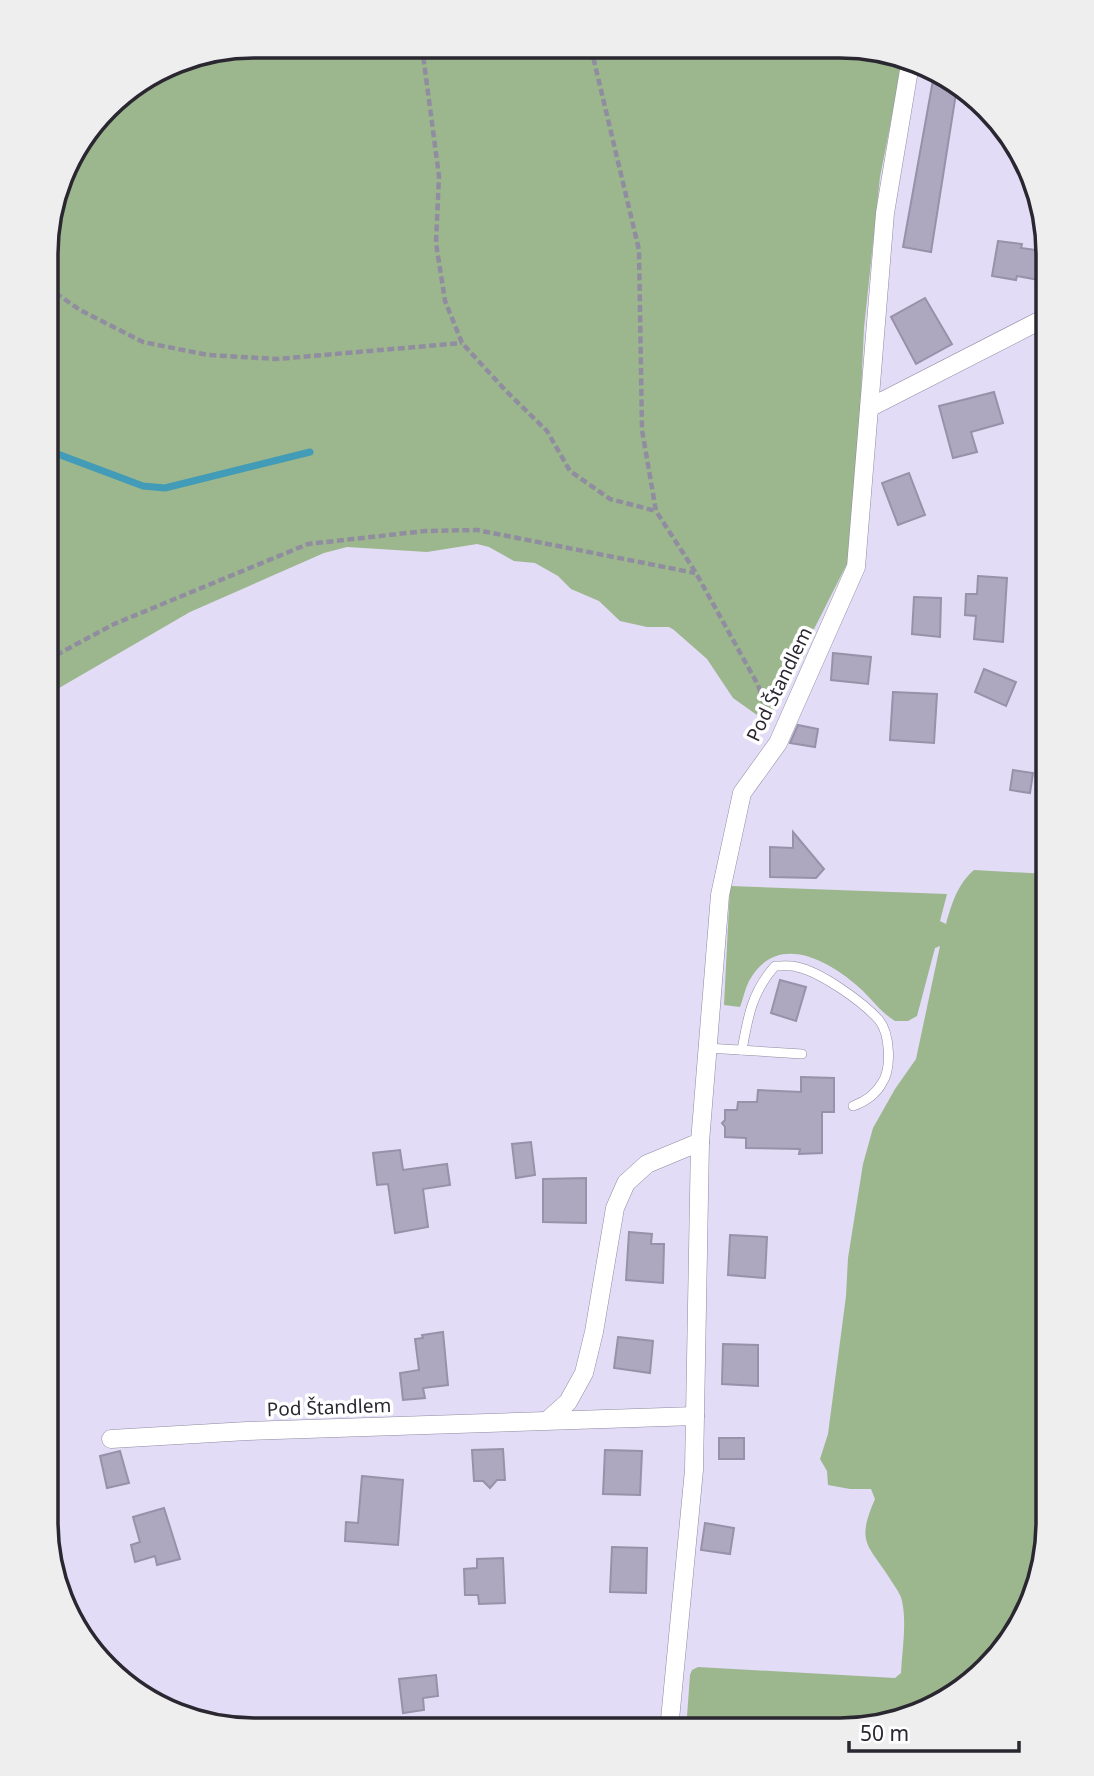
<svg xmlns="http://www.w3.org/2000/svg" width="1094" height="1776" font-family="'Noto Sans',sans-serif">
  <style>
    .green { fill: #9cb78d }
    .lines { fill: none; stroke-linecap: round; stroke-linejoin: round }
    .stream { stroke: #429bb7; stroke-width: 7 }
    .building { fill: #ada7c0; stroke: #9791a9; stroke-width: 2 }
    .lane-casing { stroke: #8f89a1; stroke-width: 10 }
    .street-casing { stroke: #8f89a1; stroke-width: 19 }
    .path { stroke: #918da0; stroke-width: 4.5; stroke-dasharray: 7 3.5; stroke-linecap: butt }
    .lane { stroke: #fff; stroke-width: 9 }
    .street { stroke: #fff; stroke-width: 18 }
    .labels { text-anchor: middle; stroke-width: 7; stroke-linejoin: round; paint-order: stroke }
    .street-label { font-size: 19px; fill: #2a2731; stroke: #fff }
    .rim { fill: none; stroke: #2a2731; stroke-width: 3.5 }
  </style>
  <rect width="100%" height="100%" fill="#e2dcf6"/>
  <g class="green">
    <path d="M 253,46 L 881,49 L 903,60 L 880,177 L 864,328 L 854,550 L 767,722 L 733,698 L 707,659 L 674,630 L 669,627 L 647,627 L 620,621 L 599,601 L 571,589 L 558,576 L 535,563 L 514,561 L 489,547 L 477,544 L 427,552 L 347,547 L 324,553 L 190,612 L 47,695 L 47,227 L 67,161 L 116,97 L 174,61 Z"/>
    <path d="M 974,870 L 1048,874 L 1048,1537 L 1006,1649 L 920,1715 L 841,1730 L 686,1730 L 690,1675 L 692,1670 L 698,1667 L 895,1678 L 901,1673 C 902,1650 907,1624 902,1601 C 901,1595 896,1588 892,1582 C 869,1544 855,1545 875,1499 L 871,1489 L 850,1489 L 828,1485 L 827,1471 L 820,1459 L 828,1434 L 846,1296 L 848,1258 L 863,1164 L 873,1128 L 895,1089 L 916,1059 L 940,946 L 935,948 L 917,1016 L 908,1021 L 895,1021 C 882,1013 874,1002 863,991 C 831,961 777,930 749,981 C 745,989 743,999 740,1007 L 724,1005 L 730,886 L 947,894 L 940,921 L 946,924 C 952,903 957,885 974,870 Z"/>
  </g>
  <g class="lines">
    <path class="stream" d="M 47,450 L 143,486 L 165,488 L 310,452"/>
  </g>
  <g class="building">
    <path d="M 933,80 L 957,87 L 931,252 L 903,247 Z"/>
    <path d="M 998,241 L 1022,244 L 1021,248 L 1044,251 L 1039,280 L 1017,276 L 1016,280 L 992,276 Z"/>
    <path d="M 925,298 L 952,344 L 916,364 L 891,317 Z"/>
    <path d="M 994,392 L 1003,423 L 971,432 L 977,452 L 953,458 L 939,406 Z"/>
    <path d="M 909,473 L 925,515 L 898,525 L 882,483 Z"/>
    <path d="M 978,576 L 1007,578 L 1003,642 L 974,639 L 976,616 L 965,615 L 966,594 L 977,594 Z"/>
    <path d="M 914,597 L 941,598 L 940,637 L 912,634 Z"/>
    <path d="M 833,653 L 871,657 L 868,684 L 831,680 Z"/>
    <path d="M 984,669 L 1016,682 L 1006,706 L 975,692 Z"/>
    <path d="M 893,692 L 937,694 L 934,743 L 890,740 Z"/>
    <path d="M 798,725 L 818,729 L 815,747 L 790,743 Z"/>
    <path d="M 1013,770 L 1033,773 L 1030,793 L 1010,790 Z"/>
    <path d="M 793,832 L 824,869 L 816,878 L 770,877 L 770,847 L 793,848 Z"/>
    <path d="M 780,980 L 806,987 L 796,1021 L 771,1013 Z"/>
    <path d="M 801,1077 L 834,1078 L 834,1112 L 822,1112 L 822,1153 L 799,1154 L 800,1149 L 746,1148 L 746,1138 L 725,1137 L 725,1127 L 722,1123 L 725,1120 L 725,1110 L 737,1110 L 738,1102 L 757,1102 L 758,1090 L 801,1092 Z"/>
    <path d="M 531,1142 L 535,1175 L 516,1178 L 512,1144 Z"/>
    <path d="M 400,1150 L 403,1170 L 447,1164 L 450,1185 L 423,1189 L 428,1227 L 395,1233 L 388,1184 L 377,1185 L 373,1153 Z"/>
    <path d="M 586,1178 L 586,1223 L 543,1222 L 543,1179 Z"/>
    <path d="M 629,1232 L 652,1234 L 651,1244 L 664,1244 L 663,1283 L 626,1280 Z"/>
    <path d="M 730,1235 L 767,1237 L 765,1278 L 728,1275 Z"/>
    <path d="M 443,1332 L 448,1385 L 423,1388 L 425,1398 L 403,1400 L 400,1373 L 419,1370 L 415,1339 L 423,1338 L 422,1335 Z"/>
    <path d="M 618,1337 L 653,1341 L 650,1373 L 614,1368 Z"/>
    <path d="M 723,1344 L 758,1345 L 758,1386 L 722,1384 Z"/>
    <rect x="719" y="1438" width="25" height="21"/>
    <path d="M 503,1449 L 505,1480 L 497,1480 L 490,1488 L 483,1481 L 474,1481 L 472,1450 Z"/>
    <path d="M 605,1450 L 642,1451 L 640,1495 L 603,1494 Z"/>
    <path d="M 120,1451 L 129,1483 L 107,1488 L 100,1456 Z"/>
    <path d="M 362,1476 L 403,1480 L 398,1545 L 345,1541 L 346,1522 L 358,1523 Z"/>
    <path d="M 164,1508 L 180,1559 L 157,1565 L 155,1556 L 135,1562 L 131,1545 L 140,1542 L 133,1517 Z"/>
    <path d="M 705,1523 L 734,1528 L 730,1554 L 701,1550 Z"/>
    <path d="M 612,1547 L 647,1548 L 646,1593 L 610,1592 Z"/>
    <path d="M 503,1558 L 505,1603 L 479,1604 L 478,1595 L 465,1595 L 464,1569 L 477,1568 L 477,1559 Z"/>
    <path d="M 436,1675 L 438,1696 L 423,1698 L 424,1710 L 403,1713 L 399,1679 Z"/>
  </g>
  <g class="lines">
    <defs>
      <g id="lane">
        <path d="M 707,1048 L 802,1054"/>
        <path d="M 742,1050 C 748,1016 752,992 775,966 C 782,966 790,965 797,967 C 821,972 863,1002 879,1020 C 890,1034 892,1068 882,1083 C 876,1094 864,1102 853,1106"/>
      </g>
      <g id="street">
        <path d="M 869,408 L 1041,320 L 1048,311"/>
        <path d="M 549,1419 L 568,1402 L 584,1373 L 594,1332 L 615,1208 L 626,1183 L 647,1164 L 700,1142"/>
        <path d="M 111,1439 L 247,1431 L 695,1416"/>
        <path d="M 669,1730 L 694,1470 L 700,1142 L 720,895 L 742,793 L 778,743 L 856,567 L 885,213 L 910,64"/>
      </g>
    </defs>
    <use href="#lane" class="lane-casing"/>
    <use href="#street" class="street-casing"/>
    <g class="path">
      <path d="M 422,47 L 439,176 L 436,243 L 445,301 L 462,343 L 506,391 L 547,431 L 570,471 L 610,499 L 656,511"/>
      <path d="M 591,48 L 639,250 L 642,430 L 656,511 L 696,573 L 758,685 L 768,715"/>
      <path d="M 47,287 L 80,310 L 143,342 L 208,355 L 277,359 L 462,343"/>
      <path d="M 47,660 L 114,624 L 308,544 L 425,531 L 477,530 L 695,573"/>
    </g>
    <use href="#lane" class="lane"/>
    <use href="#street" class="street"/>
  </g>
  <g class="labels">
    <g class="street-label">
      <text transform="translate(779 684) rotate(-64)" y="7">Pod Štandlem</text>
      <text transform="translate(329 1407) rotate(-2)" y="7">Pod Štandlem</text>
    </g>
  </g>
  <path d="M0 0H1094V1776H0ZM254 58H840A196 196 0 0 1 1036 254V1522A196 196 0 0 1 840 1718H254A196 196 0 0 1 58 1522V254A196 196 0 0 1 254 58Z" fill="#eeeeef" fill-rule="evenodd"/>
  <path class="rim" d="M254 58H840A196 196 0 0 1 1036 254V1522A196 196 0 0 1 840 1718H254A196 196 0 0 1 58 1522V254A196 196 0 0 1 254 58Z"/>
  <path d="M849 1741v10h170v-10" fill="none" stroke="#2a2731" stroke-width="3.5"/>
  <text x="860" y="1741" font-size="21" fill="#2a2731" stroke="#ffffff" stroke-width="5" paint-order="stroke">50 m</text>
</svg>
